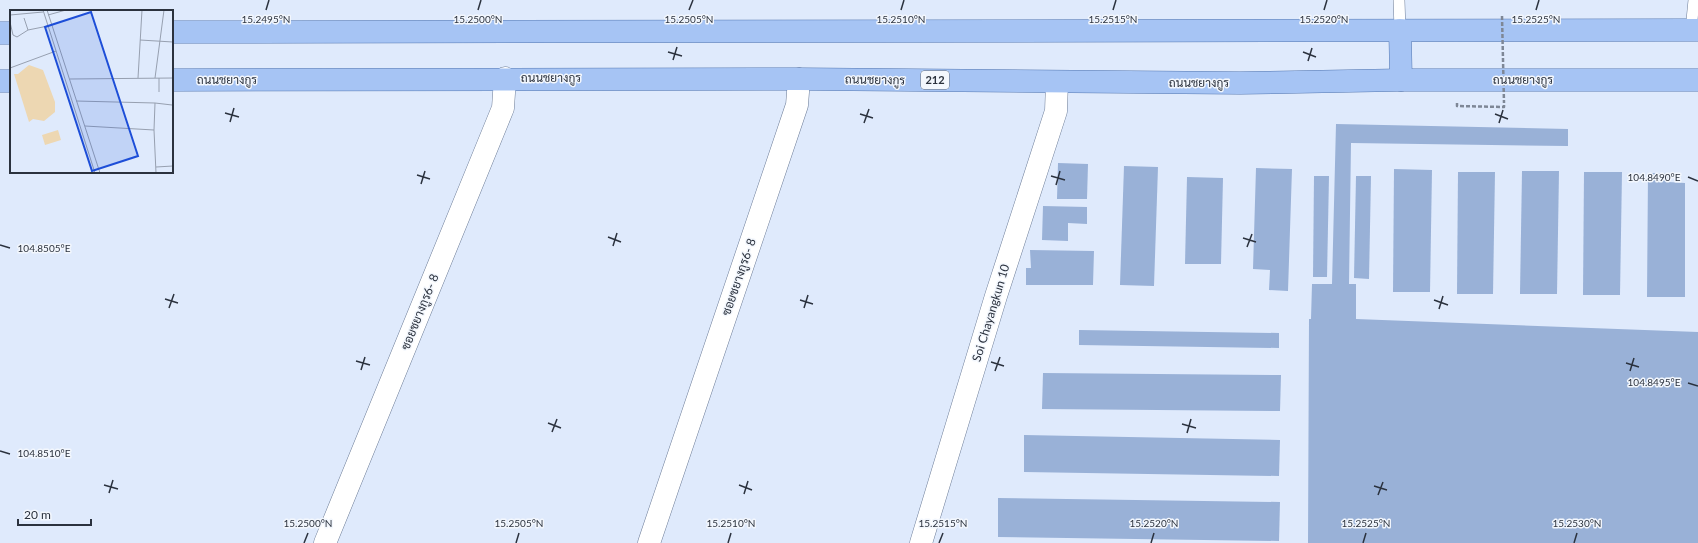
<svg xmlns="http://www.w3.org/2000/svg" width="1698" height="543" font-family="Lato,Sarabun,sans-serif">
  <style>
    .building { fill: #99b1d7 }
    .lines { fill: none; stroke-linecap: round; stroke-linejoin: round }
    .service-casing { stroke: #6c7c97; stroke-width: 12 }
    .minor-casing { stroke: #6c7c97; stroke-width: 23 }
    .primary-casing { stroke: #5477b0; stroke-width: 23 }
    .path { stroke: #7e8796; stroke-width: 2.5; stroke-dasharray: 4 2; stroke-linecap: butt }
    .service { stroke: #fff; stroke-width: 11 }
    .minor { stroke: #fff; stroke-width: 22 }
    .primary { stroke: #a6c4f4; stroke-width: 22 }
    .path-bridge { stroke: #7e8796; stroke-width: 2.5; stroke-dasharray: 4 2; stroke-linecap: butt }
    .ticks { fill: none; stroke: #2b323e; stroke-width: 1.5 }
    .labels { text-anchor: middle; stroke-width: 3; stroke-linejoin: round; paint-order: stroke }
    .shield { fill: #f3f7fd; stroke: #676d77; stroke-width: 1 }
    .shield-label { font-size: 11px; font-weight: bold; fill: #2b323e }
    .street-label { font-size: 12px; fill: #2b323e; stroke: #f3f7fd }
    .inset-road { fill: none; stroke: #97a0b0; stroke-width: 1 }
    .view { fill: #1d4ed8; fill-opacity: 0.15; stroke: #1d4ed8; stroke-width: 2 }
    .inset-edge { fill: none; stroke: #2b323e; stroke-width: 2 }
    .ticks-label { font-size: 10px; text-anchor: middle; fill: #2b323e; stroke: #f3f7fd; stroke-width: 3; stroke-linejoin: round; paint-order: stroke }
  </style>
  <rect width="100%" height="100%" fill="#dfeafc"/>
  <g class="building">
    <path d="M 1336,124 L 1568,129 L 1568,146 L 1351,143 L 1349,284 L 1356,284 L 1356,319 L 1698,332 L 1698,543 L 1308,543 L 1309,319 L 1311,319 L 1312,284 L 1332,284 Z"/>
    <path d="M 1058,163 L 1088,164 L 1087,199 L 1057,199 Z"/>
    <path d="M 1124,166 L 1158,167 L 1154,286 L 1120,285 Z"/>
    <path d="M 1256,168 L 1292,169 L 1288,291 L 1269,290 L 1270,270 L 1253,269 Z"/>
    <path d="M 1394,169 L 1432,170 L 1430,292 L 1393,292 Z"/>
    <path d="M 1522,171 L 1559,171 L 1557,294 L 1520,294 Z"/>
    <path d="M 1458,172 L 1495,172 L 1493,294 L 1457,294 Z"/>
    <path d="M 1584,172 L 1622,172 L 1620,295 L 1583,295 Z"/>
    <path d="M 1648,173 L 1668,173 L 1668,182 L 1685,183 L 1685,297 L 1647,297 Z"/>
    <path d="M 1314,176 L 1329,176 L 1327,277 L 1313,277 Z"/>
    <path d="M 1356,176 L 1371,176 L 1369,279 L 1354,278 Z"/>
    <path d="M 1187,177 L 1223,178 L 1221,264 L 1185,264 Z"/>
    <path d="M 1043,206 L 1087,207 L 1087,224 L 1068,223 L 1068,241 L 1042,240 Z"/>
    <path d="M 1030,250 L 1094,251 L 1093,285 L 1026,285 L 1026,268 L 1031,268 Z"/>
    <path d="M 1079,330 L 1279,333 L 1279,348 L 1079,345 Z"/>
    <path d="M 1043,373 L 1281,375 L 1280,411 L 1042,409 Z"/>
    <path d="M 1024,435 L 1280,440 L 1279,476 L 1024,472 Z"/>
    <path d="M 998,498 L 1280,502 L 1279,541 L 998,537 Z"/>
  </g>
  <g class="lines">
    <defs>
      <g id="service">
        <path d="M 1399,0 L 1400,30"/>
        <path d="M 1691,30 L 1694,0"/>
      </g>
      <g id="minor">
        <path d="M 325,543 L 503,108 L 505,78"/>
        <path d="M 649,543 L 797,105 L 799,79"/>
        <path d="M 921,543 L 996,296 L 1056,111 L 1057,82"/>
      </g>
      <g id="primary">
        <path d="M 1400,30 L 1401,80"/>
        <path d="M 172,32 L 1698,30"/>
        <path d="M 0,33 L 11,33"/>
        <path d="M 172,80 L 799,79 L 1240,83 L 1401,80 L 1698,80"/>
        <path d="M 0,81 L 11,81"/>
      </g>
    </defs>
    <use href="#service" class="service-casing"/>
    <use href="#minor" class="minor-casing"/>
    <use href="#primary" class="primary-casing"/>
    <path class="path" d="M 1457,103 L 1457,106 L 1504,107 L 1504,104"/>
    <use href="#service" class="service"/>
    <use href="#minor" class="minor"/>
    <use href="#primary" class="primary"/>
    <path class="path-bridge" d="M 1502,16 L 1504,103"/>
  </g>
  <path class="ticks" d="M 266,10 L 269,0M 478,10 L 481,0M 689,10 L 693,0M 901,10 L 904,0M 1113,10 L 1116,0M 1324,10 L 1327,0M 1536,10 L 1539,0M 668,52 L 682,56M 1303,52 L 1316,57M 673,60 L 677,47M 1308,61 L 1312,48M 225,113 L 239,117M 860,114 L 873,118M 1495,114 L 1508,119M 230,122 L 234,108M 864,123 L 869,109M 1499,123 L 1503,110M 417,175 L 430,179M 1051,176 L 1065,180M 1688,177 L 1698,181M 421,184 L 425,171M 1056,185 L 1060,171M 608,237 L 621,242M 1243,238 L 1256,242M 0,245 L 10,248M 613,246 L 617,233M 1247,247 L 1252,234M 165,299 L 178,303M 800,300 L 813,304M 1434,300 L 1448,305M 169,308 L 174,294M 804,308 L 808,295M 1439,309 L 1443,296M 356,361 L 370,365M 991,362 L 1004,366M 1626,363 L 1639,367M 361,370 L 365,357M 995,371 L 1000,357M 1630,371 L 1634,358M 1688,383 L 1698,386M 548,423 L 561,428M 1182,424 L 1196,428M 552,432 L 557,419M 1187,433 L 1191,419M 0,451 L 10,454M 104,485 L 118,489M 739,485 L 752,490M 1374,486 L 1387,490M 109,493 L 113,480M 744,494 L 748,481M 1378,495 L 1383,482M 304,543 L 308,533M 516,543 L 519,533M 728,543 L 731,533M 939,543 L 943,533M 1151,543 L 1154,533M 1363,543 L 1366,533M 1574,543 L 1577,533"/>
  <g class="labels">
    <rect class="shield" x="921" y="71" width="28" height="18" rx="3"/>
    <g class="shield-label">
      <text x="935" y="84">212</text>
    </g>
    <g class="street-label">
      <text x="551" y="82">ถนนชยางกูร</text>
      <text x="227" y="84">ถนนชยางกูร</text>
      <text transform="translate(875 80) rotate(1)" y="4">ถนนชยางกูร</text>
      <text x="1523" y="84">ถนนชยางกูร</text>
      <text x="1199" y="87">ถนนชยางกูร</text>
      <text transform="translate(739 277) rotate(-71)" y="4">ซอยชยางกูร6- 8</text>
      <text transform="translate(420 312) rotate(-68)" y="4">ซอยชยางกูร6- 8</text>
      <text transform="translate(991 313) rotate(-73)" y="4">Soi Chayangkun 10</text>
    </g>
  </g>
  <g transform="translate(10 10)">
    <rect width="163" height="163" fill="#dfeafc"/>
    <path d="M 19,55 L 33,60 L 45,92 L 45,102 L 34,111 L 23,109 L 19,112 L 4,64 L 8,64 ZM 48,120 L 51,130 L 35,135 L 32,125 Z" fill="#edd7b2"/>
    <path class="inset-road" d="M 33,0 L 85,163M 37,0 L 90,163M 0,5 L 33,2M 38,5 L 56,0M 14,8 L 18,20M 0,12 L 3,25 L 7,27 L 18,20 L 38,16M 130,30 L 163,32M 0,58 L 46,41M 128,68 L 132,0M 145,68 L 154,0M 60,69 L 163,68M 149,82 L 149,68M 66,91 L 145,93 L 144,120 L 75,116M 145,93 L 162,95M 144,120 L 146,163M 146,157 L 163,156"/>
    <path class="view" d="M 81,2 L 128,146 L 82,161 L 35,17 Z"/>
    <rect width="163" height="163" class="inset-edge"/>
  </g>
  <g class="ticks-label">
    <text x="266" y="23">15.2495°N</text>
    <text x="478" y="23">15.2500°N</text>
    <text x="689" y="23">15.2505°N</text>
    <text x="901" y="23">15.2510°N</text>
    <text x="1113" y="23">15.2515°N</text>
    <text x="1324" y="23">15.2520°N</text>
    <text x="1536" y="23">15.2525°N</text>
    <text x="1654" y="181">104.8490°E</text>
    <text x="44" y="252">104.8505°E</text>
    <text x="1654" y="386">104.8495°E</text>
    <text x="44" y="457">104.8510°E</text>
    <text x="308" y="527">15.2500°N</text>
    <text x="519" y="527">15.2505°N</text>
    <text x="731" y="527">15.2510°N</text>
    <text x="943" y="527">15.2515°N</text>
    <text x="1154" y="527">15.2520°N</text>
    <text x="1366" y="527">15.2525°N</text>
    <text x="1577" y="527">15.2530°N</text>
  </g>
  <path d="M18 519v6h73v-6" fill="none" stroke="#2b323e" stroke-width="2"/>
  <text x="24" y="519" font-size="12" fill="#2b323e" stroke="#f3f7fd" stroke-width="3" paint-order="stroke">20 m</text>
</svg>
